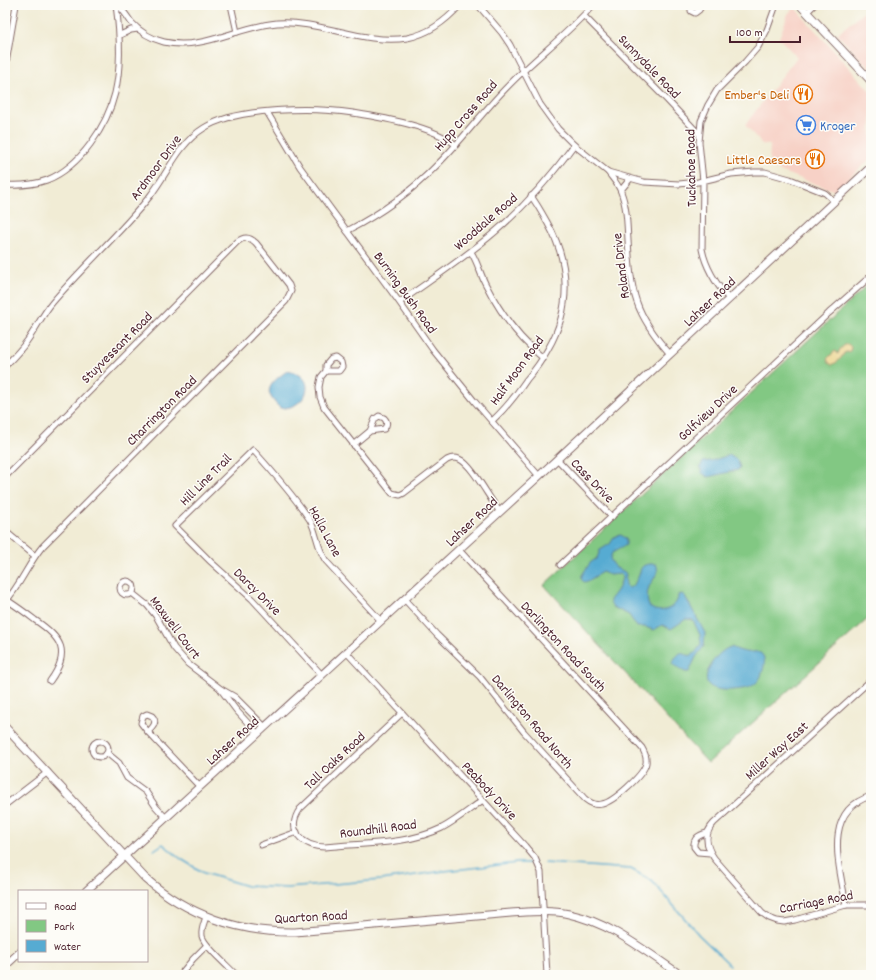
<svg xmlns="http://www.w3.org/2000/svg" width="876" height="980" font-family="Dekko,sans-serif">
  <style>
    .built { fill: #f7d1c6 }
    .green { fill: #82c883; stroke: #667457 }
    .sand { fill: #eeda9e; stroke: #9c7c64 }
    .water { fill: #56abd2; stroke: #50657e }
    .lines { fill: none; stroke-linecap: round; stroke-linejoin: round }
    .stream { stroke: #56abd2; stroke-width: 1.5 }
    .street-casing { stroke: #846766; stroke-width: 7 }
    .secondary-casing { stroke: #846766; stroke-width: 9 }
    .street { stroke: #fff; stroke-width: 5 }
    .secondary { stroke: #fff; stroke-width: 7 }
    .labels { text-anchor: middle; stroke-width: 3; stroke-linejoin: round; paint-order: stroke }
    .street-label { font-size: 14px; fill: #4a1f2b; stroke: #fdfcf7 }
    .food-label { font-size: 14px; fill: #c56008; stroke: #fdfcf7; text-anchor: end }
    .shop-label { font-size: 14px; fill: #366cbe; stroke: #fdfcf7; text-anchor: start }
  </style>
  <rect width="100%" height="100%" fill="#fdfcf7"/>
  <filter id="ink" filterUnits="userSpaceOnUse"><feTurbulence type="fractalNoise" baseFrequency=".025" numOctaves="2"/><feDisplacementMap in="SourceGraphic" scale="8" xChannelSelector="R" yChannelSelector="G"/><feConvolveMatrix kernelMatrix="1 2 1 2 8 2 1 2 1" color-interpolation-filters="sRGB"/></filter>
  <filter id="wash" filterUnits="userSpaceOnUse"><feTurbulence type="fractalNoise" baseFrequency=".012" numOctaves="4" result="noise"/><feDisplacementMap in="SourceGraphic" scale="16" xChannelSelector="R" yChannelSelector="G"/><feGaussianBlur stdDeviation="0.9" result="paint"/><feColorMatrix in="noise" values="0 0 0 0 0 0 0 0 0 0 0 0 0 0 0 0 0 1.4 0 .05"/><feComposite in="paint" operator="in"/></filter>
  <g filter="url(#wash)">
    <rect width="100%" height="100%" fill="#f1ecd5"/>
    <g class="built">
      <path d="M 871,6 L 871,70 L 837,34 Z"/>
      <path d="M 794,7 L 871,92 L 871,158 L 835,191 L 769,167 L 770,145 L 762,144 L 745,125 L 797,57 L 779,38 L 788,14 Z"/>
    </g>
    <path class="green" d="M 871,282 L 871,616 L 708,763 L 544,585 Z"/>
    <path class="sand" d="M 848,344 L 851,347 L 850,351 L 844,353 C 843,357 836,363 832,365 L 829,363 L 827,359 L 834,352 L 836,351 L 838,354 C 839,350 843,345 848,344 Z"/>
    <g class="water">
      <path d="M 287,371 C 321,375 307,410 280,408 C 277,405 272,400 270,395 C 266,385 280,376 287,371 Z"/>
      <path d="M 729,455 L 737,460 L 740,467 L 738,470 L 708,477 L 702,473 L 700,467 L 703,462 C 713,461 720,458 729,455 Z"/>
      <path d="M 621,535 L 626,539 L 626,545 L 612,553 L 610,559 L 616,568 C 633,574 622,574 627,587 L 629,588 C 632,586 635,584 636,581 C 643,571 636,563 656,564 C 661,572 652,580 649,587 C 647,591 647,599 648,603 C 652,617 679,610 678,595 L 682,594 L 685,596 L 705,633 L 704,646 L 696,657 L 689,672 L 685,672 L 672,664 L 675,658 L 680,653 C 693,657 693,657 701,644 L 700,635 L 693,620 L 686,619 L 671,629 L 662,625 L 654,630 L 645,627 L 637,627 L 629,615 L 613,607 L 610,603 L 610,600 C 617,591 620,588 622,577 L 621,574 L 610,575 L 602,572 L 588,581 L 584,582 L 581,579 L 582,575 L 590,563 L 597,558 L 600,550 L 610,544 L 615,536 Z"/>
      <path d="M 731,647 C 736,649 740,651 746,652 C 750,653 754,651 758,652 C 766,654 765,664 763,670 C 761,678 758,683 750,687 C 742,690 711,694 707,682 C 703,670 720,649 731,647 Z"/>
    </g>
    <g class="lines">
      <g class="stream">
        <path d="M 154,850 L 163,844 L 181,859 L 204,873 L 247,886 L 287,888 L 381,880 L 444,871 L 517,863 L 534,863"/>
        <path d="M 544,863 L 631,869 L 652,881 L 699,935 L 730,965"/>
      </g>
    </g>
  </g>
  <g filter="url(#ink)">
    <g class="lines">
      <defs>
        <g id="street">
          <path d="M 118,5 C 123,10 127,16 131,22 C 140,32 152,39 164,42 C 203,51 239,26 277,23 C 320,20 364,45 407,38 C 428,34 446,21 460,5"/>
          <path d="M 231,5 L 237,32"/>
          <path d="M 478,5 L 502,33 L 510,45 L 540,104 L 558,129 L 574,145 L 608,172 L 644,182 L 679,184 L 698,182 L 731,174 L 754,172 L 765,172 L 790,179 L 825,193 L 834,201"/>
          <path d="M 693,5 L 691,7 L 691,11 L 695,13 L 699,10 L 702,5"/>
          <path d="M 807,12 L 814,5"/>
          <path d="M 584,16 L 667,100 L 699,134"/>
          <path d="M 120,35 L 131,30 L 138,29"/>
          <path d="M 5,69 L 16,5"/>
          <path d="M 267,112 L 300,167 L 397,299 L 433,350 L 475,402 L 539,476"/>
          <path d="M 608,172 C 612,178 619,185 621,192 C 627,207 627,224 628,240 C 631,293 634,313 670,354"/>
          <path d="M 5,185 C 20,186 33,185 47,180 C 80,167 107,126 115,93 C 122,64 120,34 116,5"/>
          <path d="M 621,190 L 630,179"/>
          <path d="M 347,231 C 380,214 412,191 438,164 C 463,139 484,110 509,85 C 536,57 568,34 593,5"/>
          <path d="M 471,252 C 477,261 480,273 485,283 C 499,311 518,338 543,358"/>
          <path d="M 729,299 C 716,284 706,269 702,249 L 703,181 L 699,142 L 701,121 L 708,105 L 717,90 L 745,62 L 758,47 L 767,30 L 776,5"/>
          <path d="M 400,302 C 432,279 466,257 496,231 C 524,207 552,175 574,145"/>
          <path d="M 5,366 C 13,358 21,350 27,341 C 36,329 42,315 52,303 C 83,266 120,234 150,196 C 168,173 178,144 204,128 C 237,107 315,107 353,113 C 383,118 433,126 456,145"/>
          <path d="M 326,371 L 339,371 L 342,367 L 341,362 L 336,358 L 331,359 L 326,365 L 326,371 L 321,377 L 319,387 L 320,397 L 324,407 L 392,493 L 400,495 L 404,493 L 447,460 C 451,458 454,457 459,459 C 472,464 490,500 500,512"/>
          <path d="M 492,421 C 505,409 517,394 527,379 C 535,370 542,360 548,349 C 572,308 570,262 547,222 C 542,213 537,204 531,196"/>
          <path d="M 353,445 L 370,431 L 384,429 C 387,426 388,422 384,418 L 379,416 L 375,419 L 370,431"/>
          <path d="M 557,459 L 612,517"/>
          <path d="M 5,477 L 237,242 C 244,236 250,237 256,243 L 289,285 L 291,291 L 286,301 L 42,547 C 28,564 20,586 5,602"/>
          <path d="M 5,531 L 35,556"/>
          <path d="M 560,565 L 829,313 L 871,276"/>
          <circle cx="127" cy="588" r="7"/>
          <path d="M 132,593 L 147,605 L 156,616 L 174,648 L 188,664 L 221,689 L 235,697 L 265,727"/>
          <path d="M 7,600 C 16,606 26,613 35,620 C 62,638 71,652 50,681"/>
          <path d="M 405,600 L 437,635 L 480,677 L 524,732 L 585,799 C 590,803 595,806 602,804 C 613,802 644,775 646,763 C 647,757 645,753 642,748 L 459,550"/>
          <path d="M 347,653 L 525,846 L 535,858 L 541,872 L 547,975"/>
          <path d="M 322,675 L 252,599 L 211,562 L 175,526 L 253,450 C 272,471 294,496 310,520 C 317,533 317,548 326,561 L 381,621"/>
          <path d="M 871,680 L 714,823 C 703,834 706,846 714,858 L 762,913 L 769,918 L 777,921 L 784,922 L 795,920 L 846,905 L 871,905"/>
          <path d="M 221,690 L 236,710 L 258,734"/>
          <path d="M 402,713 L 300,809 C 285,830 303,847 325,847 C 364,843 407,845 442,828 C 457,820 470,809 483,800"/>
          <path d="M 147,714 L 152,716 C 158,722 153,727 148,732 L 141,723 L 143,716 Z"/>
          <path d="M 148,732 L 200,787"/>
          <circle cx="100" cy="749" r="8"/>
          <path d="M 107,753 L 119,763 L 127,778 L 146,792 L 156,807 L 166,818"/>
          <path d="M 5,805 L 48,772"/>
          <path d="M 707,833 C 699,835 693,838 694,847 L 698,852 L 710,853"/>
          <path d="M 261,845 L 297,832"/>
          <path d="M 846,905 C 840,867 821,811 871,796"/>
          <path d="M 206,917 C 204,923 201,929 202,936 C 204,946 228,966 236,975"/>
          <path d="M 180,975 L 193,959 L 207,945"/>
        </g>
        <g id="secondary">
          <path d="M 800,5 L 871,81"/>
          <path d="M 5,727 L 145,878 C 187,915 239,933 295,932 L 511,913 C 530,912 550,910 569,914 C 611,923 646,952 681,975"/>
          <path d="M 86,891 L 539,476 L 871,167"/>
          <path d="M 5,966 L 19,953"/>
        </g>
      </defs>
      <use href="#street" class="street-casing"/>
      <use href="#secondary" class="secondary-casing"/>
      <use href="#street" class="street"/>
      <use href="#secondary" class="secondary"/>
    </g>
  </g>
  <defs>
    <symbol id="restaurant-ring" viewBox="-11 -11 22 22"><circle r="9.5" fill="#fdfcf7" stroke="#e8710a" stroke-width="1.5"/><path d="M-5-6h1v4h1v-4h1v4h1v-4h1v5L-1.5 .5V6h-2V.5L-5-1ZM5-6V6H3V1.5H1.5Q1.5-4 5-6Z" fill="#e8710a"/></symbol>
    <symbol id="supermarket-ring" viewBox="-11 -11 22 22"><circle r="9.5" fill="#fdfcf7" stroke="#3f7fe0" stroke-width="1.5"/><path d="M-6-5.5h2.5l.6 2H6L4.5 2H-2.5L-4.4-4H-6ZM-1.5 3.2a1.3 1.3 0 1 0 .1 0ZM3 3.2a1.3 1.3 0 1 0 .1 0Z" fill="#3f7fe0"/></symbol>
  </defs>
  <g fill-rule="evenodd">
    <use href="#restaurant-ring" x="792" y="83" width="22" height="22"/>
    <use href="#supermarket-ring" x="795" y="114" width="22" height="22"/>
    <use href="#restaurant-ring" x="804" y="148" width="22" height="22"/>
  </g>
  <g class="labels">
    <g class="street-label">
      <text transform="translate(650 66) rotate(46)" y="5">Sunnydale Road</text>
      <text transform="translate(465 115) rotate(-49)" y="5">Hupp Cross Road</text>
      <text transform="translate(155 167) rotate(-54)" y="5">Ardmoor Drive</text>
      <text transform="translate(690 168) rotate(-91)" y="5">Tuckahoe Road</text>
      <text transform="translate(485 221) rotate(-41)" y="5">Wooddale Road</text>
      <text transform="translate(620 266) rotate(-97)" y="5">Roland Drive</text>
      <text transform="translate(406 292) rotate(54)" y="5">Burning Bush Road</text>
      <text transform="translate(709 301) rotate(-43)" y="5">Lahser Road</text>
      <text transform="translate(116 347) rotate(-45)" y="5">Stuyvessant Road</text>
      <text transform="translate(516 370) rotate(-54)" y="5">Half Moon Road</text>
      <text transform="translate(161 410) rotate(-45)" y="5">Charrington Road</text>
      <text transform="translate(707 412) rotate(-43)" y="5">Golfview Drive</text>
      <text transform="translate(205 479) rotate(-45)" y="5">Hill Line Trail</text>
      <text transform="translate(593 480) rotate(46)" y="5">Cass Drive</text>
      <text transform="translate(471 521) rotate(-43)" y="5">Lahser Road</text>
      <text transform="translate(326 531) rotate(62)" y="5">Halla Lane</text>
      <text transform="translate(258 591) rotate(45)" y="5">Darcy Drive</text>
      <text transform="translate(176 627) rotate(53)" y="5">Maxwell Court</text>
      <text transform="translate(564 646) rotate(47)" y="5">Darlington Road South</text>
      <text transform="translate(533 721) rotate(50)" y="5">Darlington Road North</text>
      <text transform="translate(232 740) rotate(-42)" y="5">Lahser Road</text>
      <text transform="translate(776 750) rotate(-42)" y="5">Miller Way East</text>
      <text transform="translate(334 760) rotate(-43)" y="5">Tall Oaks Road</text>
      <text transform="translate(490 790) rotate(47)" y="5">Peabody Drive</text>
      <text transform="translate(378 828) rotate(-7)" y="5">Roundhill Road</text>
      <text transform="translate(816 901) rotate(-11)" y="5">Carriage Road</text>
      <text transform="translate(311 916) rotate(-3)" y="5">Quarton Road</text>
    </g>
    <g class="food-label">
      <text x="789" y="99">Ember's Deli</text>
      <text x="801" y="164">Little Caesars</text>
    </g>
    <g class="shop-label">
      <text x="820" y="130">Kroger</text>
    </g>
  </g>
  <rect width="876" height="980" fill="none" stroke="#fdfcf7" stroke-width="20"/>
  <rect x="18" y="890" width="130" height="72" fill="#fdfcf7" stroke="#b5a4a5"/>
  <rect x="26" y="903" width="20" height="6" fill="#ffffff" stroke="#b5a4a5"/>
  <text x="54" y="910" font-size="12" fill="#4a1f2b">Road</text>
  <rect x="26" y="920" width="20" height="12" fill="#82c883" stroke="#b5a4a5"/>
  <text x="54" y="930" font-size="12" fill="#4a1f2b">Park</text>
  <rect x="26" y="940" width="20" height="12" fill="#56abd2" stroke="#b5a4a5"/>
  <text x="54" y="950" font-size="12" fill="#4a1f2b">Water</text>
  <path d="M730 36v6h70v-6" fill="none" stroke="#4a1f2b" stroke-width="2"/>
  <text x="736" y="36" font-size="12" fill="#4a1f2b" stroke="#fdfcf7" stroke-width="3" paint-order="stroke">100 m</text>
</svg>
